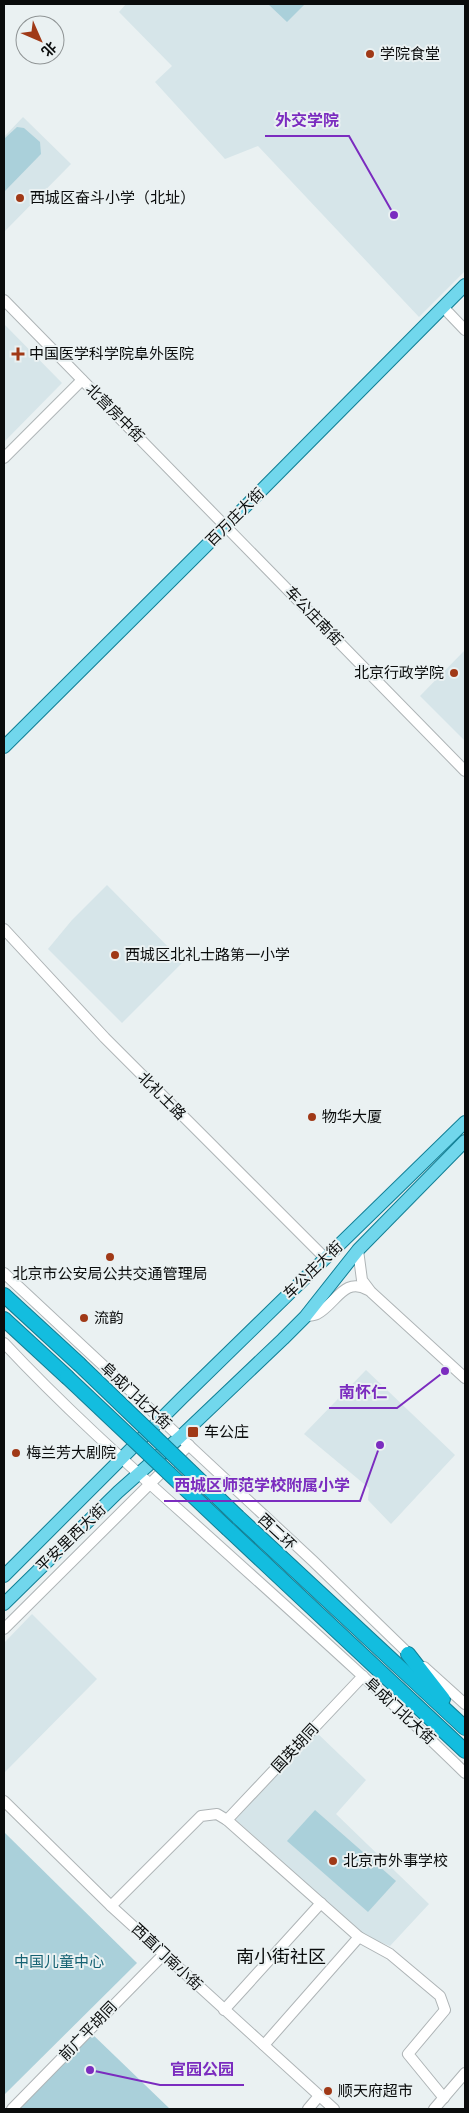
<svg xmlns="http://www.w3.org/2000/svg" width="469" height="2113" font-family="Inter,'Noto Sans SC',sans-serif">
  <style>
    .built { fill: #d6e5e9 }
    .green { fill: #aad0da }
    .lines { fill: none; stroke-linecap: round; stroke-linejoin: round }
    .minor-casing { stroke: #aeb4b6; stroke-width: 12 }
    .major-casing { stroke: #107f95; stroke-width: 14 }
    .highway-casing { stroke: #107f95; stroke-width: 16 }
    .minor { stroke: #fff; stroke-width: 10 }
    .major { stroke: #71d7ec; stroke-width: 12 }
    .highway { stroke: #13bddf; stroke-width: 14 }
    .highway-bridge-casing { stroke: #107f95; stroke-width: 16; stroke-linecap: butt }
    .highway-bridge { stroke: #13bddf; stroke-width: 14 }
    .poi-dot { fill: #a03917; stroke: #eaf1f2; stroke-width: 2 }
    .labels { text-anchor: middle; stroke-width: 4; stroke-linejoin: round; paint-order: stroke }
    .poi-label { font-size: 15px; fill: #0a0c0c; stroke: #eaf1f2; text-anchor: start }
    .street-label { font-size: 15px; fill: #0a0c0c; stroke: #eaf1f2 }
    .park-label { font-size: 15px; fill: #166273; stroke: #eaf1f2 }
    .quarter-label { font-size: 18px; fill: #0a0c0c; stroke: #eaf1f2 }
    .leader { fill: none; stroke: #7b2cbf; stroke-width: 2 }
    .callout-dot { fill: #7b2cbf; stroke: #eaf1f2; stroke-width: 2 }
    .callout-label { font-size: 16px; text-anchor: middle; font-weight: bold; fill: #7b2cbf; stroke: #eaf1f2; stroke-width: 4; stroke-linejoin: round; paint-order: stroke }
  </style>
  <rect width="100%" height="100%" fill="#eaf1f2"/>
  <g class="built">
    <path d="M 126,4 L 465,4 L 465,271 L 419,317 L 258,146 L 225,159 L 155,82 L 172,66 L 119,12 Z"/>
    <path d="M 23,117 L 71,164 L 4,232 L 4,137 Z"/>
    <path d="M 4,324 L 62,383 L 4,442 Z"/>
    <path d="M 465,650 L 465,741 L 420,696 Z"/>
    <path d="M 107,885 L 183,962 L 122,1023 L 48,949 L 72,920 Z"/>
    <path d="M 366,1370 L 455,1455 L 391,1524 L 368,1500 L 369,1488 L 304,1434 Z"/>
    <path d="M 32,1614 L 97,1679 L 4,1773 L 4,1643 Z"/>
    <path d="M 315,1731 L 366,1780 L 336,1814 L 429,1904 L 390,1946 L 363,1935 L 234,1818 Z"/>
  </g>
  <g class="green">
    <path d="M 268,4 L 305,4 L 287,22 Z"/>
    <path d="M 17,127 L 24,128 L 40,142 L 41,154 L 4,192 L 4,139 Z"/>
    <path d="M 315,1810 L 396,1881 L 368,1912 L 287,1841 Z"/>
    <path d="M 4,1832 L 137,1963 L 4,2095 Z"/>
    <path d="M 89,2031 L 170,2109 L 14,2109 Z"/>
  </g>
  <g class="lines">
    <defs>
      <g id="minor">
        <path d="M 4,300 L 465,771"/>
        <path d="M 443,307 L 465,330"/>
        <path d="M 4,458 L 82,380"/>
        <path d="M 4,929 L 105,1038 L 325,1258"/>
        <path d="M 358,1250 L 362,1280 L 371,1292 L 465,1378"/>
        <path d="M 4,1273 L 313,1561 L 413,1658"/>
        <path d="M 305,1317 C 309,1316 314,1315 317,1314 C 336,1304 344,1276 368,1290"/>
        <path d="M 4,1343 C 62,1405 124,1461 187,1517 C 281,1602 375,1685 465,1773"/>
        <path d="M 4,1629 L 189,1445"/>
        <path d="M 424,1667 L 465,1704"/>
        <path d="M 4,1801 L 111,1906 L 334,2109"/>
        <path d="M 227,1820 L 363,1676"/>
        <path d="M 111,1906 L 201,1816 L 217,1814 L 227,1820 L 359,1937 L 390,1954 L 440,1996 L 445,2010 L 408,2054 L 444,2098"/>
        <path d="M 224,2010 L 321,1903"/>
        <path d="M 264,2045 L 359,1937"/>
        <path d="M 12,2109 L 164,1954"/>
        <path d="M 308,2109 L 319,2096"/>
        <path d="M 434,2109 L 465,2073"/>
      </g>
      <g id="major">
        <path d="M 4,747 L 226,526 L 465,285"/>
        <path d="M 4,1576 L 182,1398 L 465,1122"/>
        <path d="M 4,1604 L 118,1492 L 180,1437 L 283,1339 L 305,1317 L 358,1250 L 465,1141"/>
      </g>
      <g id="highway">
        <path d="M 4,1295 L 79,1364"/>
        <path d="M 4,1319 L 67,1377"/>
        <path d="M 238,1517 L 465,1728"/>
        <path d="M 228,1529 L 465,1751"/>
        <path d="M 408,1654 L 443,1699"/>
      </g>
    </defs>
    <use href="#minor" class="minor-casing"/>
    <use href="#major" class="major-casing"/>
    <use href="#highway" class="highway-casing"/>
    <use href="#minor" class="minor"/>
    <use href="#major" class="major"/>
    <use href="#highway" class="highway"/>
    <defs>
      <g id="highway-bridge">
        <path d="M 79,1364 L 238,1517"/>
        <path d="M 67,1377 L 228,1529"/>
      </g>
    </defs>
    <use href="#highway-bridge" class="highway-bridge-casing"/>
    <use href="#highway-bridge" class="highway-bridge"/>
  </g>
  <g class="poi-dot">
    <circle cx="370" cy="54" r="5"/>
    <circle cx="20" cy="198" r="5"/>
    <path d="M15.5 346.5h5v5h5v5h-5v5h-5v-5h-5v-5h5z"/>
    <circle cx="454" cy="673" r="5"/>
    <circle cx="115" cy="955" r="5"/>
    <circle cx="312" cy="1117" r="5"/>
    <circle cx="110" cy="1257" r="5"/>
    <circle cx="84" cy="1318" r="5"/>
    <rect x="187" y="1426" width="12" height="12" rx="2.5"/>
    <circle cx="16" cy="1453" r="5"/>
    <circle cx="333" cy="1861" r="5"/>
    <circle cx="328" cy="2091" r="5"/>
  </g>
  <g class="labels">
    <g class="poi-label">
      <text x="380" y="59">学院食堂</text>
      <text x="30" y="203">西城区奋斗小学（北址）</text>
      <text x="29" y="359">中国医学科学院阜外医院</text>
      <text x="444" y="678" text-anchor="end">北京行政学院</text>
      <text x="125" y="960">西城区北礼士路第一小学</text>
      <text x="322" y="1122">物华大厦</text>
      <text x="110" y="1279" text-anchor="middle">北京市公安局公共交通管理局</text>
      <text x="94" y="1323">流韵</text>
      <text x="204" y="1437">车公庄</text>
      <text x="26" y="1458">梅兰芳大剧院</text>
      <text x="343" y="1866">北京市外事学校</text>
      <text x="338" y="2096">顺天府超市</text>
    </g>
    <g class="street-label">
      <text transform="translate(115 413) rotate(45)" y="5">北营房中街</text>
      <text transform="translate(235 517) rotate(-45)" y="5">百万庄大街</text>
      <text transform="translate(314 616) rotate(46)" y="5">车公庄南街</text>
      <text transform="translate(162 1096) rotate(45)" y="5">北礼士路</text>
      <text transform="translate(313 1270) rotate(-44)" y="5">车公庄大街</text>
      <text transform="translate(136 1396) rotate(43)" y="5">阜成门北大街</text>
      <text transform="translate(277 1532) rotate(43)" y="5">西二环</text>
      <text transform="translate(71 1538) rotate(-44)" y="5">平安里西大街</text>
      <text transform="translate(400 1711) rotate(43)" y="5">阜成门北大街</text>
      <text transform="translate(295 1748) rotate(-47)" y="5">国英胡同</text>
      <text transform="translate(167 1957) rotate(43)" y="5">西直门南小街</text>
      <text transform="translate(88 2031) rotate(-46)" y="5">前广平胡同</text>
    </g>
    <g class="park-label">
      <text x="59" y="1967">中国儿童中心</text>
    </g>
    <g class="quarter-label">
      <text x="281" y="1963">南小街社区</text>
    </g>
  </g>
  <path class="leader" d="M394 215L349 136H265M445 1371L397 1408H329M380 1445L360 1501H164M90 2070L160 2085H244"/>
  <g class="callout-dot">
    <circle cx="394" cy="215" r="5"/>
    <circle cx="445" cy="1371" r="5"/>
    <circle cx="380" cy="1445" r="5"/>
    <circle cx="90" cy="2070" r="5"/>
  </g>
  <g class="callout-label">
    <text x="307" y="126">外交学院</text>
    <text x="363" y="1398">南怀仁</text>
    <text x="262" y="1491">西城区师范学校附属小学</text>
    <text x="202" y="2075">官园公园</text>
  </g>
  <rect width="469" height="2113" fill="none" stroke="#0a0c0c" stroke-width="10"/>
  <g transform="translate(40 40) rotate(135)"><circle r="24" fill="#eaf1f2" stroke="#909596"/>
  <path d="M0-4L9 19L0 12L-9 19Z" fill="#a03917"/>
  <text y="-8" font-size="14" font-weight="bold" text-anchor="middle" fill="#0a0c0c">北</text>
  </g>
</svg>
